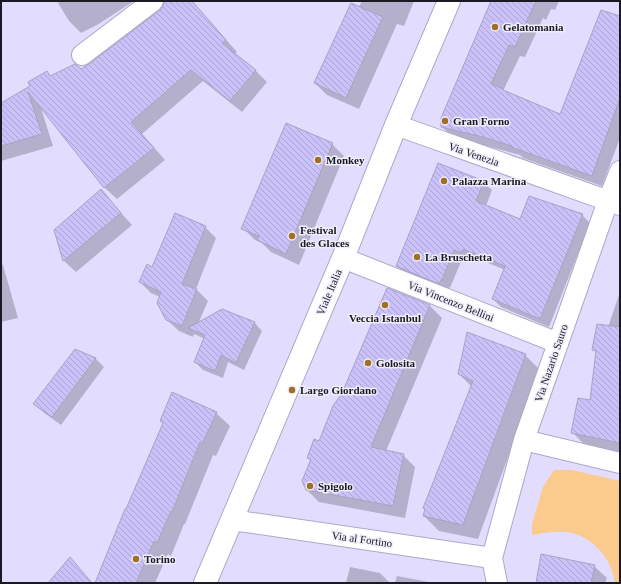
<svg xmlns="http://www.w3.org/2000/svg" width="621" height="584" font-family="Georgia,serif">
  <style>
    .green { fill: #facb8d }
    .shadow { fill: #0003 }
    .building { fill: url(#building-back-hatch); stroke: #a8a3c2 }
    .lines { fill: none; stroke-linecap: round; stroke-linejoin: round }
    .minor-casing { stroke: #ada8c7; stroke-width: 22 }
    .tertiary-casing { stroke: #ada8c7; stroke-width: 24 }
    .minor { stroke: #fff; stroke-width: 20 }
    .tertiary { stroke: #fff; stroke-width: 22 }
    .poi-dot { fill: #a06f24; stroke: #efedfa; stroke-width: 1.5 }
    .labels { text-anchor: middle; stroke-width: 3; stroke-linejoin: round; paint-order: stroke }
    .poi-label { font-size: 11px; font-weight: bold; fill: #1a1924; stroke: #efedfa; text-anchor: start }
    .street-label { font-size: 11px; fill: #1a1924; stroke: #efedfa }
  </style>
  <defs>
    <pattern id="building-back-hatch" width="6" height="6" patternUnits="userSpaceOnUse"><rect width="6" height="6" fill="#c9c1f7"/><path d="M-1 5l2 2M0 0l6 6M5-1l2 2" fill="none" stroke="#aca5d4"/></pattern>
  </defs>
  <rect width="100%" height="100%" fill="#e2ddfe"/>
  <path class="green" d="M 554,470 L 572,470 L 620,481 L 620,583 L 615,583 C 612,558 591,534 565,532 C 553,531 543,533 532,535 L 532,524 L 543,487 Z"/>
  <g class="shadow">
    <path d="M 61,1 L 134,1 L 97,25 L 81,33 L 69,21 L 58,3 Z"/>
    <path d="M 163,1 L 192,1 L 237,52 L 235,54 L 255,70 L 267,82 L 242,112 L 203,81 L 142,134 L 165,160 L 117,199 L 105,188 L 40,105 L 53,146 L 1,161 L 1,104 L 31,87 L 47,72 L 51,77 L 81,70 L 161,11 L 165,1 Z"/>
    <path d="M 362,1 L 414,1 L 404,26 L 397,24 L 359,109 L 327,95 L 315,83 Z"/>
    <path d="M 492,1 L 559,1 L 555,10 L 551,9 L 546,20 L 543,18 L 525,57 L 520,56 L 503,91 L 561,115 L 620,17 L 620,138 L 602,186 L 523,158 L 520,155 L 453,137 L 442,127 Z"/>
    <path d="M 332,144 L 344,156 L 299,265 L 271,252 L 262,243 L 255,240 L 243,228 Z"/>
    <path d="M 483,182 L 492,190 L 486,206 L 521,221 L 582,215 L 590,223 L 549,327 L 501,307 L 493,299 L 505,270 L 471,256 L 470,261 L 463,257 L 450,288 L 449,287 L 448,291 L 405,275 L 397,266 Z"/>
    <path d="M 101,191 L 132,225 L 76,272 L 64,261 L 55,230 Z"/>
    <path d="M 205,227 L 216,238 L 196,289 L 208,301 L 198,324 L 222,310 L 255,323 L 262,331 L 244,370 L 228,362 L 223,378 L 203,370 L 195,362 L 205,339 L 194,334 L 193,337 L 179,331 L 167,320 L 160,297 L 151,293 L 140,282 L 152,268 Z"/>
    <path d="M 1,264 L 3,265 L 18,318 L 1,322 Z"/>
    <path d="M 387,289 L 430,306 L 442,318 L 386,451 L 403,455 L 415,467 L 405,518 L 319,502 L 307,490 L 311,461 L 308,458 L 320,442 L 343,394 Z"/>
    <path d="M 620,292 L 620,392 L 597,353 L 594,350 L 608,327 Z"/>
    <path d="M 75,350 L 96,359 L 104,367 L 61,425 L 43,412 L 35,404 Z"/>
    <path d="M 525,355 L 540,370 L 478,539 L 439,531 L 424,516 L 426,510 L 424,508 L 472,387 L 459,374 Z"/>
    <path d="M 620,404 L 620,452 L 584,444 L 572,432 Z"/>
    <path d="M 216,413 L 230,426 L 216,456 L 213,455 L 185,524 L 184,524 L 171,556 L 168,554 L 155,583 L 96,583 Z"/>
    <path d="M 594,566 L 607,578 L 605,583 L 537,583 Z"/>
    <path d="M 350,567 L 380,573 L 390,583 L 346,583 Z"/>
    <path d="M 397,576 L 434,583 L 395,583 Z"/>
  </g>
  <g class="building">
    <path d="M 164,1 L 192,1 L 226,40 L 222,43 L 256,70 L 230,101 L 191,70 L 131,122 L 154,148 L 104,188 L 28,92 L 42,134 L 1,146 L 1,103 L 30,86 L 28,82 L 47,71 L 50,76 L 75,64 L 81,69 L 89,64 L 160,10 L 163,6 Z"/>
    <path d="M 491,1 L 536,1 L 515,47 L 509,45 L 491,84 L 503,89 L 503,90 L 560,114 L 601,10 L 620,16 L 620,98 L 592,176 L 511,147 L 512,146 L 483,137 L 441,127 L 441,118 Z"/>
    <path d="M 351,3 L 383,17 L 346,98 L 314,83 Z"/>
    <path d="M 286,123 L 333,143 L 286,254 L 257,240 L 259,236 L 241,229 Z"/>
    <path d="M 438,163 L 484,181 L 476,201 L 520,219 L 529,196 L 583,214 L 540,319 L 492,299 L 505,266 L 463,249 L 462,253 L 454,250 L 442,280 L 441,280 L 439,284 L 396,266 Z"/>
    <path d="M 101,189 L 121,213 L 63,261 L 54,230 Z"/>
    <path d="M 175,213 L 206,226 L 182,284 L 197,289 L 182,326 L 166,320 L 157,303 L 161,292 L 139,282 L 147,264 L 152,267 Z"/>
    <path d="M 387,288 L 430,305 L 371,447 L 404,454 L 393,506 L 306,490 L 302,481 L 311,459 L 307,458 L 314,439 L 319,441 L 333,406 L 342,393 Z"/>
    <path d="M 222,309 L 255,322 L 236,363 L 221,355 L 215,371 L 194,362 L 205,335 L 188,328 Z"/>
    <path d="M 597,324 L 620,327 L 620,443 L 571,433 L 578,398 L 590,400 L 596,351 L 592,350 Z"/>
    <path d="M 467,332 L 526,354 L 463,525 L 423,516 L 425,509 L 423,508 L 473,381 L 458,374 Z"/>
    <path d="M 75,349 L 96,358 L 52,417 L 33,404 Z"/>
    <path d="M 172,392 L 217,412 L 202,444 L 200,442 L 172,512 L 171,511 L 157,543 L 154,541 L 136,583 L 95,583 L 125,509 L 126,509 L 163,423 L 160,421 Z"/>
    <path d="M 541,554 L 595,565 L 591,583 L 536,583 Z"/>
    <path d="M 70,557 L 92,583 L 48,583 Z"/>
  </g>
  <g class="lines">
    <defs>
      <g id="minor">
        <path d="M 82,55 L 153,1"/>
        <path d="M 396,125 L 620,205"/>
        <path d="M 343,258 L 558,343"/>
        <path d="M 524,440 L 620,463"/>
        <path d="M 232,520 L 492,558"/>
        <path d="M 497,583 L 492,558 L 524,440 L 608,201 L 620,171"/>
      </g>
      <path id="tertiary" d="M 205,583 L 343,258 L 396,125 L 449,1"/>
    </defs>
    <use href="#minor" class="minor-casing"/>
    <use href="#tertiary" class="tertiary-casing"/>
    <use href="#minor" class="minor"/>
    <use href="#tertiary" class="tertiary"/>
  </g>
  <g class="poi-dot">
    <circle cx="495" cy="27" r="4"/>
    <circle cx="445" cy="121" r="4"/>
    <circle cx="318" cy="160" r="4"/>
    <circle cx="444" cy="181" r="4"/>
    <circle cx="292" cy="236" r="4"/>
    <circle cx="417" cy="257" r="4"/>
    <circle cx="385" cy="305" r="4"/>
    <circle cx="368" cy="363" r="4"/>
    <circle cx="292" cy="390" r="4"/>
    <circle cx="310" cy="486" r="4"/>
    <circle cx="136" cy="559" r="4"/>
  </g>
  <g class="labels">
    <g class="poi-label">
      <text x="503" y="31">Gelatomania</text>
      <text x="453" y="125">Gran Forno</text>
      <text x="326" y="164">Monkey</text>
      <text x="452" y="185">Palazza Marina</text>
      <text x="300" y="234">Festival<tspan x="300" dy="13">des Glaces</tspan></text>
      <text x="425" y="261">La Bruschetta</text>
      <text x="385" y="322" text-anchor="middle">Veccia Istanbul</text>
      <text x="376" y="367">Golosita</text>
      <text x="300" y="394">Largo Giordano</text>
      <text x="318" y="490">Spigolo</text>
      <text x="144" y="563">Torino</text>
    </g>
    <g class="street-label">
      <text transform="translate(474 154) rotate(19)" y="4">Via Venezia</text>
      <text transform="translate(329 292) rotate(-67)" y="4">Viale Italia</text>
      <text transform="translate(451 301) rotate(22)" y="4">Via Vincenzo Bellini</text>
      <text transform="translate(551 363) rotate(-71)" y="4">Via Nazario Sauro</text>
      <text transform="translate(362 539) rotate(8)" y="4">Via al Fortino</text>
    </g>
  </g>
  <rect width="621" height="584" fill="none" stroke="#1a1924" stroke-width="4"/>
</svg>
